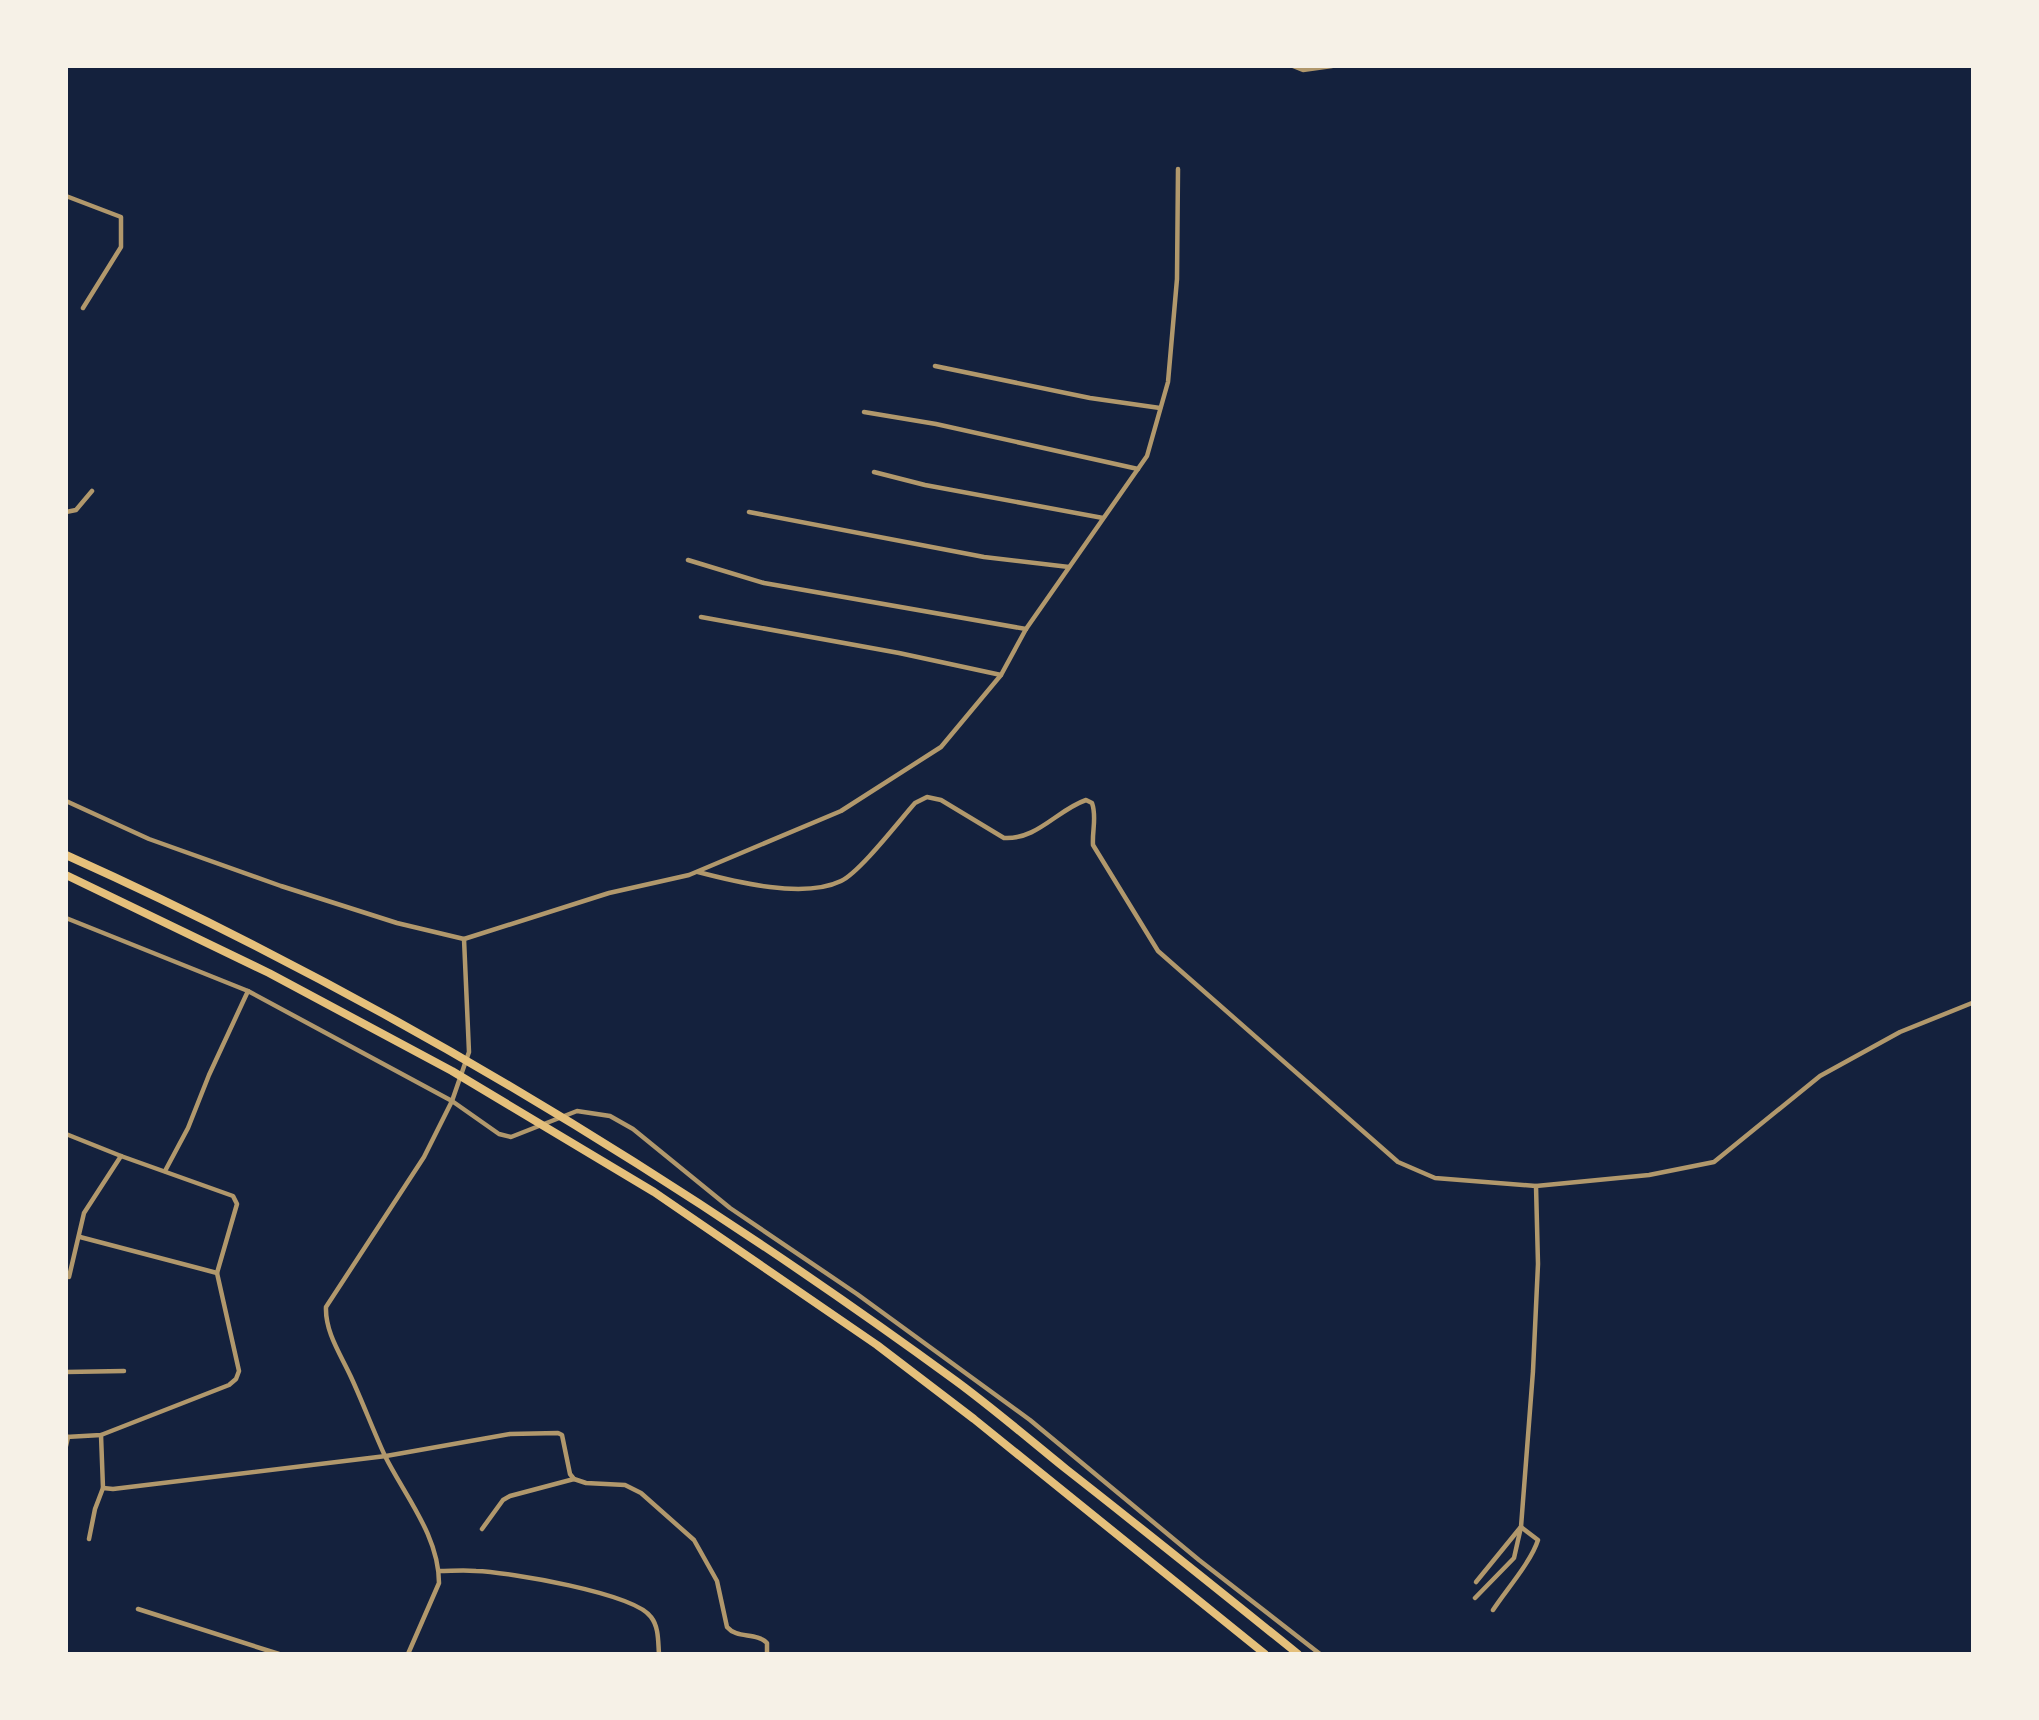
<svg xmlns="http://www.w3.org/2000/svg" width="2039" height="1720" font-family="'PT Sans Narrow',sans-serif">
  <style>
    .lines { fill: none; stroke-linecap: round; stroke-linejoin: round }
    .minor { stroke: #b1986c; stroke-width: 4.5 }
    .motorway { stroke: #e5c07b; stroke-width: 8 }
  </style>
  <rect width="100%" height="100%" fill="#14213d"/>
  <g class="lines">
    <g class="minor">
      <path d="M 1293,66 L 1303,70 L 1332,66"/>
      <path d="M 66,196 L 121,217 L 121,247 L 83,308"/>
      <path d="M 935,366 L 1090,398 L 1160,408"/>
      <path d="M 864,412 L 936,424 L 1138,469"/>
      <path d="M 874,472 L 925,485 L 1103,518"/>
      <path d="M 66,512 L 76,510 L 92,491"/>
      <path d="M 749,512 L 984,557 L 1069,567"/>
      <path d="M 688,560 L 764,583 L 1026,629"/>
      <path d="M 701,617 L 899,653 L 1001,675"/>
      <path d="M 66,801 L 149,839 L 281,886 L 397,923 L 464,939 L 609,893 L 689,875 L 841,811 L 941,747 L 1001,675 L 1026,629 L 1147,456 L 1168,382 L 1177,279 L 1178,169"/>
      <path d="M 698,872 C 736,882 804,899 841,881 C 860,872 899,821 915,803 L 927,797 L 941,800 L 1004,838 C 1037,840 1057,810 1086,800 L 1092,803 C 1097,817 1092,830 1093,845 L 1158,951 L 1398,1162 L 1435,1178 L 1536,1186 L 1649,1175 L 1714,1162 L 1820,1076 L 1900,1032 L 1972,1003"/>
      <path d="M 66,918 L 248,991 L 452,1101 L 499,1134 L 511,1137 L 577,1111 L 610,1116 L 633,1129 L 730,1208 L 857,1294 L 1030,1420 L 1199,1560 L 1320,1654"/>
      <path d="M 66,1134 L 121,1156 L 233,1196 L 237,1204 L 217,1273"/>
      <path d="M 165,1171 L 188,1128 L 209,1075 L 248,991"/>
      <path d="M 69,1277 L 84,1213 L 121,1156"/>
      <path d="M 66,1372 L 124,1371"/>
      <path d="M 101,1435 L 103,1488 L 113,1489 L 386,1456 L 510,1434 L 558,1433 L 562,1435 L 570,1474 L 574,1479 L 586,1483 L 625,1485 L 641,1493 L 694,1540 L 717,1581 L 727,1627 C 737,1639 756,1632 767,1643 L 767,1654"/>
      <path d="M 66,1437 L 101,1435 L 229,1385 L 236,1379 L 239,1371 L 217,1273 L 80,1237"/>
      <path d="M 66,1446 L 68,1437"/>
      <path d="M 482,1529 L 503,1500 L 510,1496 L 574,1479"/>
      <path d="M 89,1539 L 95,1509 L 103,1488"/>
      <path d="M 439,1571 C 451,1571 464,1570 476,1571 C 508,1572 634,1593 651,1617 C 659,1627 658,1642 659,1654"/>
      <path d="M 1476,1582 L 1520,1528"/>
      <path d="M 1475,1598 L 1514,1558 L 1521,1527 L 1533,1371 L 1538,1264 L 1536,1186"/>
      <path d="M 138,1609 L 279,1654"/>
      <path d="M 1493,1610 C 1506,1590 1531,1562 1538,1540 L 1521,1527"/>
      <path d="M 408,1654 L 439,1583 C 439,1536 405,1496 385,1456 C 373,1430 363,1403 351,1377 C 341,1355 325,1332 326,1307 L 424,1157 L 452,1101 L 469,1052 L 464,939"/>
    </g>
    <g class="motorway">
      <path d="M 66,855 C 382,997 677,1177 956,1381 C 994,1409 1030,1440 1066,1469 C 1144,1530 1221,1592 1298,1654"/>
      <path d="M 66,875 L 269,973 L 452,1071 L 654,1192 L 877,1345 L 974,1419 L 1265,1654"/>
    </g>
  </g>
  <rect width="2039" height="1720" fill="none" stroke="#f6f1e7" stroke-width="136"/>
</svg>
